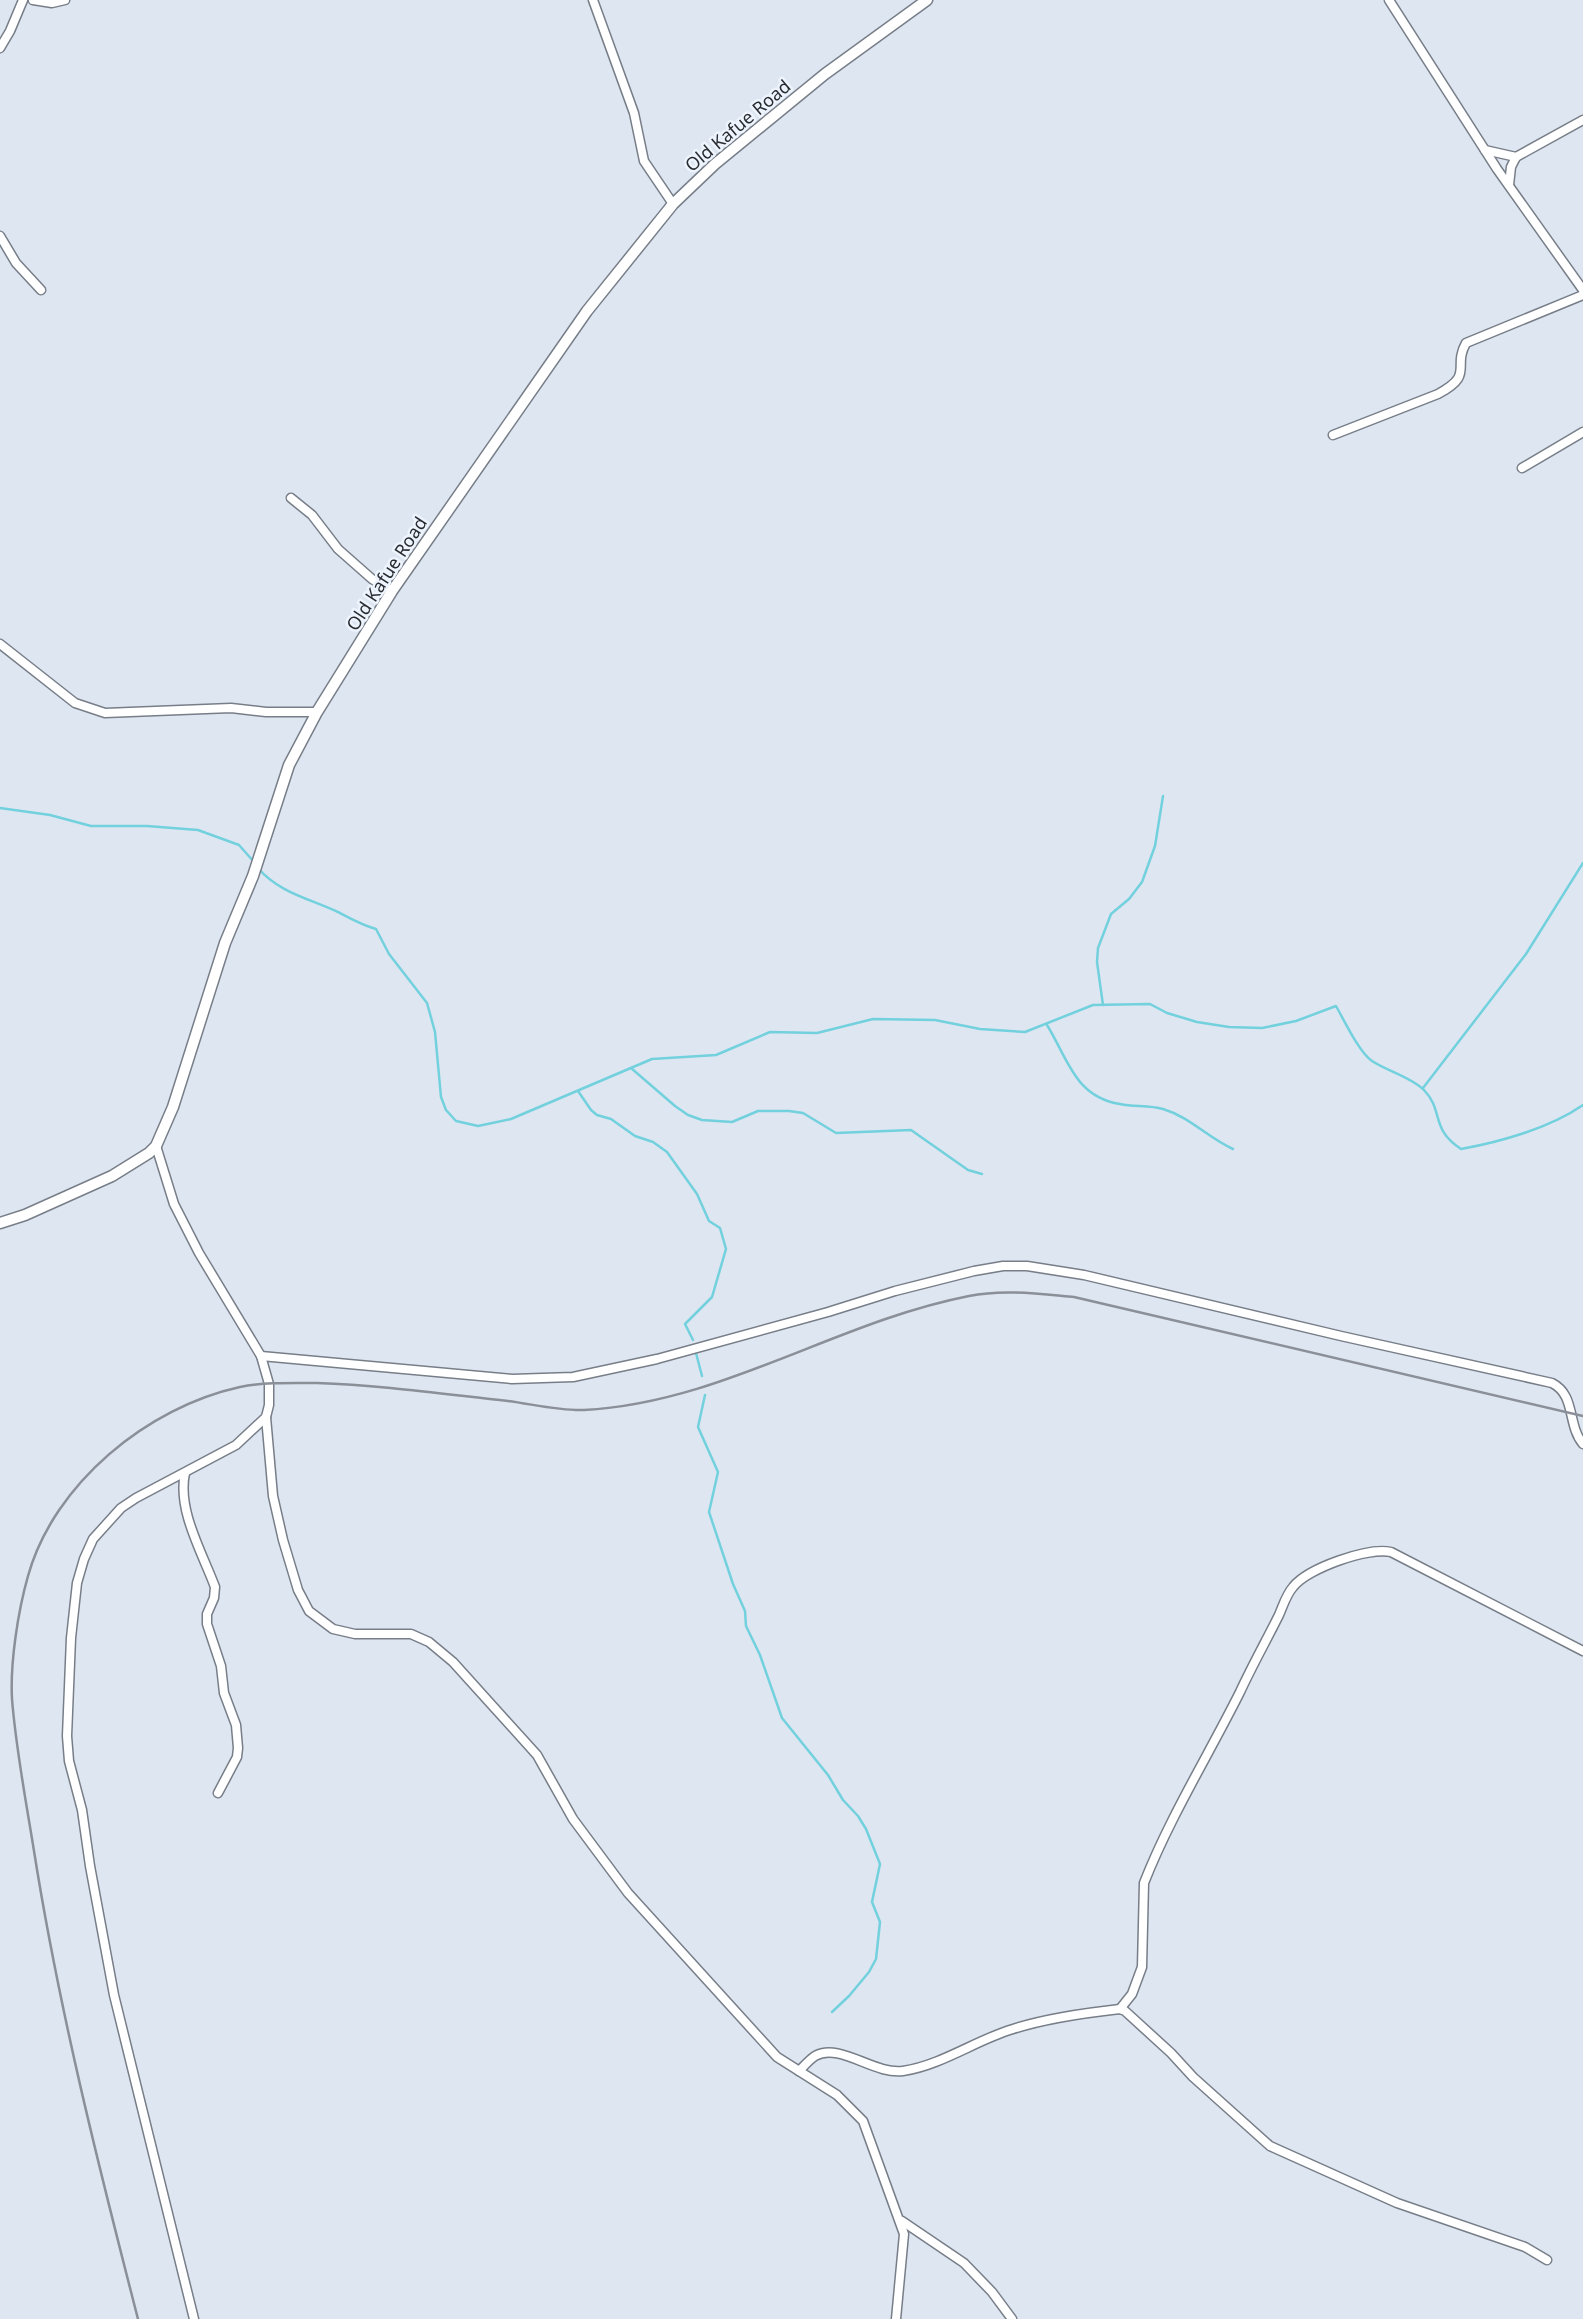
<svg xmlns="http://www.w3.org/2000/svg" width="1583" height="2319" font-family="'Noto Sans',sans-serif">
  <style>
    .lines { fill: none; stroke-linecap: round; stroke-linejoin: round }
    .stream { stroke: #72d1dd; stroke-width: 2.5 }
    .minor-casing { stroke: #777e88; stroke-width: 11 }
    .tertiary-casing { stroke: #777e88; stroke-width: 13 }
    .minor { stroke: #fff; stroke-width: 8 }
    .tertiary { stroke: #fff; stroke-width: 10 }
    .rail { stroke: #8a8f98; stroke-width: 2.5 }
    .labels { text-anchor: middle; stroke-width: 5; stroke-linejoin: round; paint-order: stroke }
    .street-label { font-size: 18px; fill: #282b2f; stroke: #edf4fd }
  </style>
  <rect width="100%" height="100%" fill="#dee6f2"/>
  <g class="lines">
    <g class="stream">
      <path d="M 0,808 L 50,815 L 91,826 L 147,826 L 198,830 L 239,845 L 254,862"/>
      <path d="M 258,868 C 279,893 311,899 340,913 C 353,920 362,925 376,929 L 389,954 L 427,1003 L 435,1032 L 441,1097 L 446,1110 L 456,1121 L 478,1126 L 511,1119 L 652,1059 L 716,1055 L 770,1032 L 817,1033 L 873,1019 L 935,1020 L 980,1029 L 1025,1032 L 1093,1005 L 1150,1004 L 1167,1013 L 1197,1022 L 1229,1027 L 1262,1028 L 1296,1021 L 1336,1006 C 1344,1020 1359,1052 1372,1061 C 1387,1071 1411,1077 1424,1090 C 1444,1111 1430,1129 1461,1149 C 1500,1142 1550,1128 1583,1105"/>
      <path d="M 1103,1005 L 1097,962 L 1098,948 L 1111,914 L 1129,899 L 1142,882 L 1155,846 L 1163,796"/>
      <path d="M 1047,1025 C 1068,1059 1075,1097 1120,1104 C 1134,1107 1149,1105 1163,1109 C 1190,1117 1208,1138 1233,1149"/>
      <path d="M 631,1068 L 675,1106 L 688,1115 L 702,1120 L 732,1122 L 758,1111 L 789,1111 L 803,1113 L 836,1133 L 911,1130 L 968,1170 L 982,1174"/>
      <path d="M 1423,1088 L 1526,954 L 1583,863"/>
      <path d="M 578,1091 L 591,1110 L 597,1115 L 611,1119 L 635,1136 L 653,1142 L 667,1152 L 697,1194 L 709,1221 L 720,1228 L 726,1249 L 712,1297 L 685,1324 L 693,1340"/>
      <path d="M 696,1353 L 702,1376"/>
      <path d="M 705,1395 L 698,1427 L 718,1472 L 709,1512 L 733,1584 L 745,1611 L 746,1626 L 760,1655 L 782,1718 L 828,1775 L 843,1800 L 858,1816 L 866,1829 L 880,1864 L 872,1902 L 880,1922 L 876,1959 L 869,1972 L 849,1996 L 832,2012"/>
    </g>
    <defs>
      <g id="minor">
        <path d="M 33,0 L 52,3 L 65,0"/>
        <path d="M 593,0 L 634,113 L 644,161 L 673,204"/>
        <path d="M 1389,0 L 1497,169 L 1583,290"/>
        <path d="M 0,48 L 10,31 L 23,0"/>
        <path d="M 1485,150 L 1516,157"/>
        <path d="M 1509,185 L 1511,167 L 1516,157 L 1583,120"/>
        <path d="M 0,236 L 16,263 L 41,290"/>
        <path d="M 1333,435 L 1438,394 C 1475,374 1452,368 1466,343 L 1583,295"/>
        <path d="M 1522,468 L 1583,432"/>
        <path d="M 291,498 L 312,515 L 338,549 L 372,579 L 392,591"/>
        <path d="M 0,644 L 75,703 L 105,713 L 231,708 L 266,712 L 317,712"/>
        <path d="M 156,1146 L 174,1204 L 199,1253 L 261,1356 L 269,1384 L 269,1405 L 266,1417 L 236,1445 L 136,1498 L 121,1508 L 93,1539 L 84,1559 L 77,1583 L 71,1638 L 67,1736 L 69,1761 L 82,1810 L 90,1866 L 114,1995 L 194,2319"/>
        <path d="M 261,1356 L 512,1379 L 573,1377 L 657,1359 L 828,1312 L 895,1291 L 974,1271 L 1003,1266 L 1027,1266 L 1084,1275 L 1341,1336 L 1552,1383 C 1576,1395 1567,1425 1583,1444"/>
        <path d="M 266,1417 L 273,1496 L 283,1540 L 298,1590 L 309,1611 L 333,1629 L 355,1634 L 411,1634 L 429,1642 L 453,1662 L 537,1755 L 573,1819 L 628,1893 L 777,2057 L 837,2095 L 863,2121 L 904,2234 L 896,2319"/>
        <path d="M 185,1473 C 177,1510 202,1552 215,1587 L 214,1598 L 207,1614 L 207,1624 L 221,1666 L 224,1693 L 236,1725 L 238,1748 L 237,1757 L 218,1793"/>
        <path d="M 1120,2009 L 1132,1994 L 1142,1967 L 1144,1883 C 1170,1817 1208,1756 1240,1692 C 1252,1666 1266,1641 1279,1615 C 1283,1606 1286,1595 1293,1587 C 1308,1568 1368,1547 1391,1552 L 1583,1651"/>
        <path d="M 799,2071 C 804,2066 809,2060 815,2056 C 840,2042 874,2075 903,2071 C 942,2065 976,2040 1013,2029 C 1047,2018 1084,2013 1120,2009 L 1125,2011 L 1171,2053 L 1193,2077 L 1270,2146 L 1397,2203 L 1525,2247 L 1547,2260"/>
        <path d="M 902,2221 L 964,2263 L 992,2292 L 1012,2319"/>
      </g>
      <path id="tertiary" d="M 0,1223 L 25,1215 L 112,1176 L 149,1153 L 156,1146 L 173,1107 L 225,943 L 253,876 L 289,765 L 317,712 L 392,591 L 587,311 L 673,204 L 715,164 L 825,74 L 927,0"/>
    </defs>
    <use href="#minor" class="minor-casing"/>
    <use href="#tertiary" class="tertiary-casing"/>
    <use href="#minor" class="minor"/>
    <use href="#tertiary" class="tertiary"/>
    <path class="rail" d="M 138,2319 C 98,2164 59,2009 34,1851 C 26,1801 16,1750 12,1699 C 10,1663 18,1611 28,1576 C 54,1483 148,1407 240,1387 C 265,1382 292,1383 317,1383 C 381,1385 444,1394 508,1401 C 532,1404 559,1411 584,1410 C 721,1403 836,1322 969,1296 C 1003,1289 1040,1294 1074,1297 L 1583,1416"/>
  </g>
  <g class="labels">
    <g class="street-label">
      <text transform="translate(738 126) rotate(-40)" y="6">Old Kafue Road</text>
      <text transform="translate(387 574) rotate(-57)" y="6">Old Kafue Road</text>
    </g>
  </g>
</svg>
